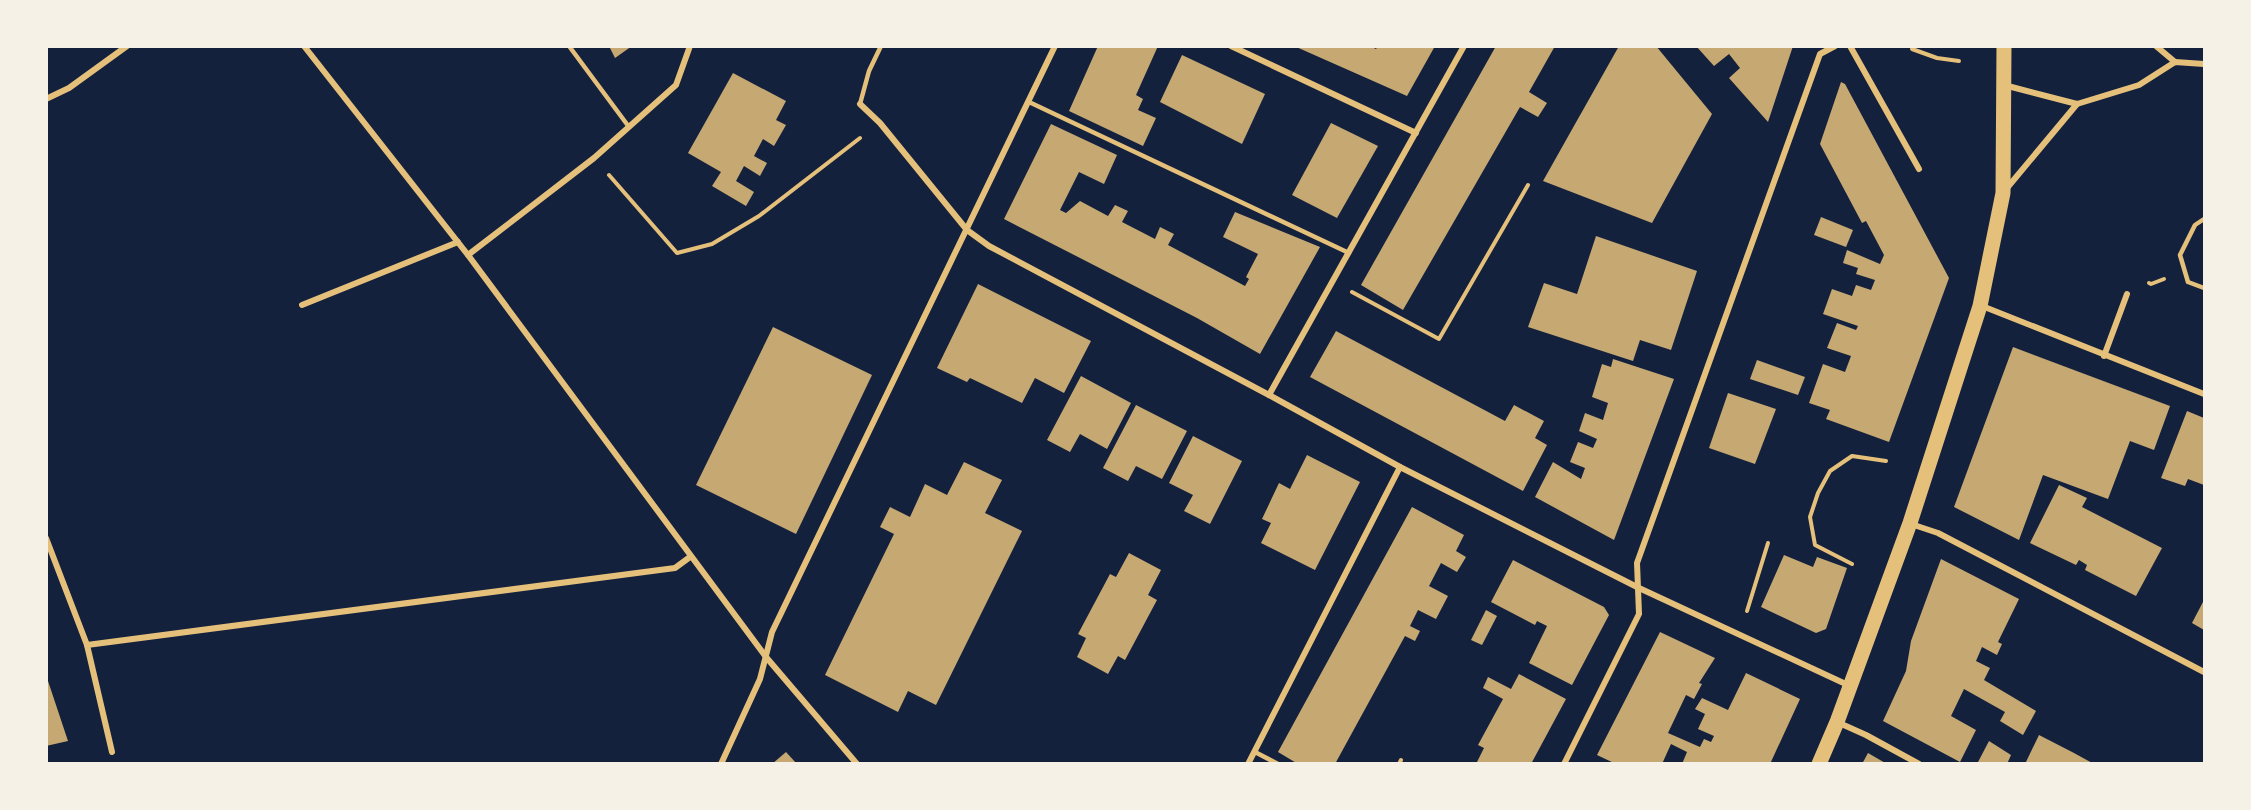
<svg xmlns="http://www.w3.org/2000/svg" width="2251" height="810" font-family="Mulish,sans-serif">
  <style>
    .building { fill: #c6a872 }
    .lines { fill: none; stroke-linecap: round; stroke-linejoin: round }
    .path { stroke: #e5c07b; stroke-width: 4 }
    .service { stroke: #e5c07b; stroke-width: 4.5 }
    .minor { stroke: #e5c07b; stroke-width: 6 }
    .primary { stroke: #e5c07b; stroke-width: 15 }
  </style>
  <rect width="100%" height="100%" fill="#14213d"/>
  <g class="building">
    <path d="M 609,46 L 632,46 L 615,58 Z"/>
    <path d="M 1098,46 L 1158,46 L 1136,95 L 1143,99 L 1138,110 L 1156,118 L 1143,146 L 1069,111 Z"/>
    <path d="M 1294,46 L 1370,46 L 1376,49 L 1378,46 L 1435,46 L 1407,96 Z"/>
    <path d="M 1496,46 L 1555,46 L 1529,92 L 1547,103 L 1538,117 L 1520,107 L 1403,310 L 1361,285 Z"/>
    <path d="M 1619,46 L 1656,46 L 1712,114 L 1652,223 L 1543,181 Z"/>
    <path d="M 1696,46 L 1793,46 L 1768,122 L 1729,78 L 1740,68 L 1729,54 L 1714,66 Z"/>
    <path d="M 1182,55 L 1265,94 L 1242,144 L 1160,102 Z"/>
    <path d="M 733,73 L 786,101 L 776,120 L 786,125 L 774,146 L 763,139 L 754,156 L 767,163 L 760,176 L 744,166 L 736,181 L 754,192 L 746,206 L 712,186 L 721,172 L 688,153 Z"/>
    <path d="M 1841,82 L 1845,84 L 1949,278 L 1889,442 L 1826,419 L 1830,410 L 1809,403 L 1823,364 L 1845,372 L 1851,356 L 1827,348 L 1837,323 L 1856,330 L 1858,326 L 1823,314 L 1832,289 L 1852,296 L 1856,285 L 1871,290 L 1875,280 L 1856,274 L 1858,268 L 1843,263 L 1847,250 L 1880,264 L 1884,255 L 1866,221 L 1862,223 L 1820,144 Z"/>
    <path d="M 1331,123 L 1378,146 L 1337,218 L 1292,195 Z"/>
    <path d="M 1051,124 L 1117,155 L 1104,184 L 1079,172 L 1060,210 L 1066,213 L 1080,201 L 1108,216 L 1115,205 L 1128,211 L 1122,222 L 1155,239 L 1160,227 L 1174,234 L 1168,245 L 1245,286 L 1249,279 L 1246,277 L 1258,254 L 1223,237 L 1235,212 L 1320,247 L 1260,354 L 1197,318 L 1004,219 Z"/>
    <path d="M 1821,217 L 1853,230 L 1846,247 L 1814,235 Z"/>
    <path d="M 1596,236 L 1697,271 L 1671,350 L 1640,340 L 1633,361 L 1528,327 L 1544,283 L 1577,294 Z"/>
    <path d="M 978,284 L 1091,341 L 1064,393 L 1035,378 L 1022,403 L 970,378 L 967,382 L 937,368 Z"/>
    <path d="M 773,327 L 872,375 L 796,534 L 696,485 Z"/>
    <path d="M 1336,331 L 1505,421 L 1514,405 L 1544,421 L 1535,438 L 1547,445 L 1523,491 L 1310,377 Z"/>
    <path d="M 2013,347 L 2170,406 L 2154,450 L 2130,441 L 2108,499 L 2043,475 L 2019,540 L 1954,507 Z"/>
    <path d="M 1613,359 L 1674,379 L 1614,540 L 1535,497 L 1553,462 L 1581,479 L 1585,468 L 1570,462 L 1578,442 L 1593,448 L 1597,439 L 1579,431 L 1585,413 L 1603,420 L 1608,403 L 1592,397 L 1602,364 L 1611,367 Z"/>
    <path d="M 1757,360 L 1805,377 L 1798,395 L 1750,379 Z"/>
    <path d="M 1081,376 L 1131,403 L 1107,449 L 1080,434 L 1070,452 L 1047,440 Z"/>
    <path d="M 1728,393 L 1776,409 L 1755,464 L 1709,448 Z"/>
    <path d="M 1136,405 L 1187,431 L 1162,479 L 1136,466 L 1128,481 L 1103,468 Z"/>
    <path d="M 2187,411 L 2204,418 L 2204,485 L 2188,479 L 2185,486 L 2161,478 Z"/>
    <path d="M 1193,436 L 1242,461 L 1210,524 L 1184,511 L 1193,495 L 1169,483 Z"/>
    <path d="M 1307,455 L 1360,482 L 1315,570 L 1261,543 L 1271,523 L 1262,519 L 1279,483 L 1290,489 Z"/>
    <path d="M 964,462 L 1002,480 L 985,513 L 1022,531 L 936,705 L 908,691 L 898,712 L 825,675 L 894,534 L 880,527 L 890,507 L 910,517 L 925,484 L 947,495 Z"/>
    <path d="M 2059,485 L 2087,498 L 2082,507 L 2162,548 L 2136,596 L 2085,570 L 2087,565 L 2079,560 L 2076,565 L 2030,543 Z"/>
    <path d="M 1412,507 L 1464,535 L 1456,551 L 1466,557 L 1457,572 L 1441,563 L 1429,586 L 1448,596 L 1436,619 L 1418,610 L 1410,626 L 1420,631 L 1415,641 L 1405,636 L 1335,764 L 1298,764 L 1278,752 Z"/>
    <path d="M 1129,553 L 1161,570 L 1148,595 L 1157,600 L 1125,660 L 1118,656 L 1108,674 L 1077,657 L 1086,638 L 1078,634 L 1110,574 L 1116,577 Z"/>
    <path d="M 1784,555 L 1813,567 L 1817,557 L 1847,568 L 1826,629 L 1816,633 L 1761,607 Z"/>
    <path d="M 1941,559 L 2019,599 L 1998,642 L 2002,644 L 1997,655 L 1982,647 L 1976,661 L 1990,668 L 1984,680 L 2036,711 L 2023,735 L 2000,721 L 2005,712 L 1964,689 L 1951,716 L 1976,730 L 1960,762 L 1883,721 L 1906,671 L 1911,641 Z"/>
    <path d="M 1513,560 L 1604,607 L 1609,615 L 1572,685 L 1529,663 L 1547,626 L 1537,621 L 1535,625 L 1491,602 Z"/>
    <path d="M 2204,600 L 2204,630 L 2192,623 Z"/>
    <path d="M 1486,610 L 1497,616 L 1482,645 L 1471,640 Z"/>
    <path d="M 1660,632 L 1715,658 L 1699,683 L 1702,684 L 1694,699 L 1686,695 L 1668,733 L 1700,747 L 1704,739 L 1711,742 L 1714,736 L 1698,729 L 1705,714 L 1695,709 L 1702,698 L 1728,710 L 1746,673 L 1800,699 L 1770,764 L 1682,764 L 1687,752 L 1671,744 L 1662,764 L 1616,764 L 1597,755 Z"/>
    <path d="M 1519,674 L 1566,699 L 1531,764 L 1476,764 L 1484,748 L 1478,745 L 1503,699 L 1483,688 L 1488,677 L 1511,689 Z"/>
    <path d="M 46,675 L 68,741 L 46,746 Z"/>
    <path d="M 2039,735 L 2074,753 L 2094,764 L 2025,764 Z"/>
    <path d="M 1989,741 L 2011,755 L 2007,764 L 1977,764 Z"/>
    <path d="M 786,752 L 797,764 L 772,764 Z"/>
    <path d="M 1868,753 L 1887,764 L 1862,764 Z"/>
  </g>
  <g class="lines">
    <g class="path">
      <path d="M 1912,49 L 1937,58 L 1959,61"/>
      <path d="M 609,175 L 677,253 L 712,244 L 759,216 L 860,138"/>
      <path d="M 2149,283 L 2151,284 L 2164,279"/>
      <path d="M 1352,292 L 1439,339 L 1528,185"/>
      <path d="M 1852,564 L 1815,545 L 1810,517 L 1818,493 L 1830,471 L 1852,456 L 1886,461"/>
      <path d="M 1747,611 L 1768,543"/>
      <path d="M 1399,764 L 1401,760"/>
    </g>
    <g class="service">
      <path d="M 569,46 L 629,127"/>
      <path d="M 1029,102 L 1349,253"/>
      <path d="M 860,104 L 869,71 L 881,46"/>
      <path d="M 2204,219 L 2195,225 L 2180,255 L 2188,282 L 2204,288"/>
      <path d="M 1255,752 L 1278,764"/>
    </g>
    <g class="minor">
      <path d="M 304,46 L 468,255 L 766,657 L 857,764"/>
      <path d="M 1231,46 L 1416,133"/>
      <path d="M 1850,46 L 1919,169"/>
      <path d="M 2156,46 L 2175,62"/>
      <path d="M 2004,85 L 2077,104 L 2139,85 L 2175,62 L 2204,64"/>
      <path d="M 46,99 L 69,88 L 127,46"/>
      <path d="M 860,104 L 880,123 L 967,230 L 989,246 L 1269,395 L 1400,467 L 1639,588 L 1850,686"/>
      <path d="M 2007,188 L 2077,104"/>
      <path d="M 468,255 L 594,158 L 676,85 L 690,46"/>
      <path d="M 302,305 L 458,242"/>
      <path d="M 1982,306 L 2204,394"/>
      <path d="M 2104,356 L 2127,294"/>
      <path d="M 1269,395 L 1464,46"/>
      <path d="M 1911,524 L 1938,533 L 2204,672"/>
      <path d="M 46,538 L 87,645 L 112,752"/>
      <path d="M 87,645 L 675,568 L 690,557"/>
      <path d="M 1837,722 L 1866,735 L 1919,764"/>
      <path d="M 721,764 L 760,679 L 772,632 L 1055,46"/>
      <path d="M 1248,764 L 1400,467"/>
      <path d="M 1564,764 L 1639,614 L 1637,563 L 1820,54 L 1835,46"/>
    </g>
    <path class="primary" d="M 1819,764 L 1837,722 L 1910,523 L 1980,306 L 2003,193 L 2004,46"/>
  </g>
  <rect width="2251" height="810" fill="none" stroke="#f6f1e7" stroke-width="96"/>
</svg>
